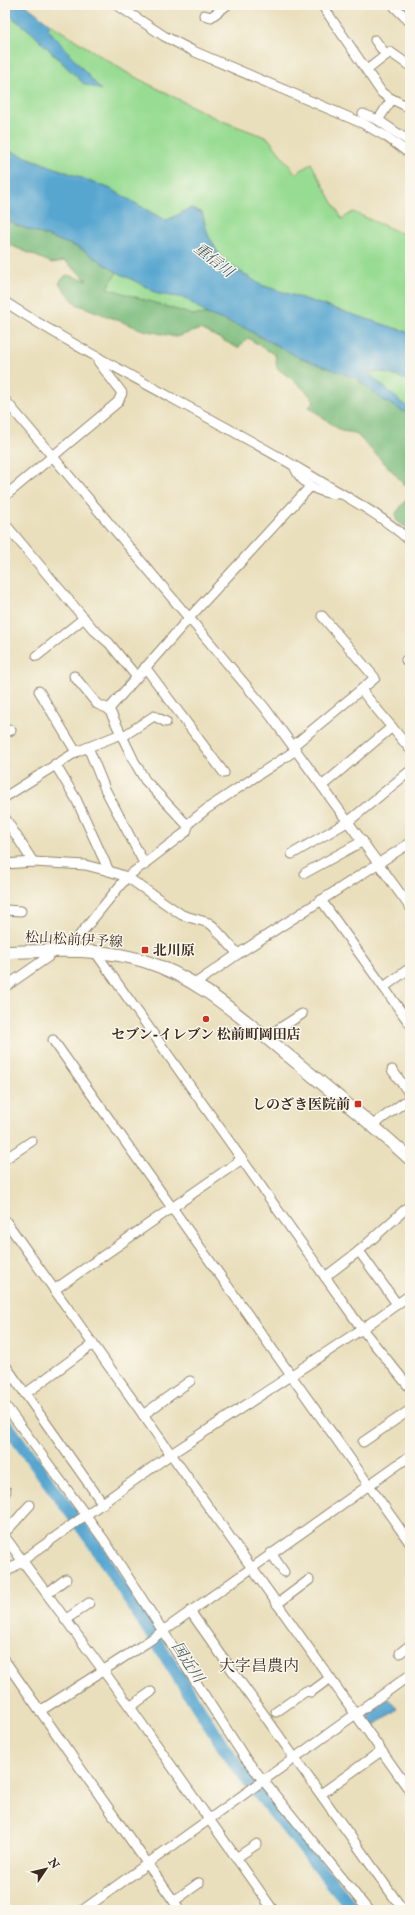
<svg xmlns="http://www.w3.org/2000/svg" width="415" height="1915" font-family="'IM FELL Double Pica','Noto Serif JP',serif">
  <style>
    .green { fill: #98dc93; stroke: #6a8358 }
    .forest { fill: #7abc7d; stroke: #5a734e }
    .water { fill: #56a6d0; stroke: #486877 }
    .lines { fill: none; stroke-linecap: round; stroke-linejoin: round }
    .river { stroke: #56a6d0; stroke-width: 13 }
    .minor-casing { stroke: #92846d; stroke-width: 11 }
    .secondary-casing { stroke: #92846d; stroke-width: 14 }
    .minor { stroke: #fff; stroke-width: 9 }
    .secondary { stroke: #fff; stroke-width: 12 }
    .poi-dot { fill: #c8321e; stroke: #fbf7ec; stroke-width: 1.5 }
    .labels { text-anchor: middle; stroke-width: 3; stroke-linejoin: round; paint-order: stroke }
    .street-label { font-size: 14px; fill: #3b2a1e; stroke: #fbf7ec }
    .poi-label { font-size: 14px; font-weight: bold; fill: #3b2a1e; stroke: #fbf7ec; text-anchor: start }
    .water-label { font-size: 15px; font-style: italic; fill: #465c65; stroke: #fbf7ec }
    .quarter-label { font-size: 16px; fill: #3b2a1e; stroke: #fbf7ec }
  </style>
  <rect width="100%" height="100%" fill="#fbf7ec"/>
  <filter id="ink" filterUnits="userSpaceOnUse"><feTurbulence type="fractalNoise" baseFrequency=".025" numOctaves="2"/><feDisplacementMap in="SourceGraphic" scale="8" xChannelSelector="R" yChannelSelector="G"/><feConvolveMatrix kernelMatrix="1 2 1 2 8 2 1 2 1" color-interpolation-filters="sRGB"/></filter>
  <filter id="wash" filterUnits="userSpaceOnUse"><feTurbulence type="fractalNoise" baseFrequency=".012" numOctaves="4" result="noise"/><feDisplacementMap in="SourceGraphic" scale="16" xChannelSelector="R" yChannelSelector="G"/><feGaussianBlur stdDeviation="0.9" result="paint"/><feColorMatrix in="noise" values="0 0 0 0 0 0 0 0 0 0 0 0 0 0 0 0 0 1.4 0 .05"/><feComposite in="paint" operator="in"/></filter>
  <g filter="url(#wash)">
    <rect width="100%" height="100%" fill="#e9dfbc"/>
    <g class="green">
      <path d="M 5,12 L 30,31 L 84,84 L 48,29 L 50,24 L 129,74 L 217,119 L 268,138 L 296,174 L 311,163 L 342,219 L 353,212 L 410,237 L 410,333 L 261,285 L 222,260 L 208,235 L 202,212 L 191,208 L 166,221 L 111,189 L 5,149 Z"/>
      <path d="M 117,272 L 145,286 L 158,294 L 185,298 L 207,314 L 193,315 L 106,288 Z"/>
      <path d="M 366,371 L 383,372 L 410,381 L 410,410 Z"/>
    </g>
    <g class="forest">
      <path d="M 5,218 L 16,225 L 80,248 L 117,272 L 107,288 L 193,315 L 207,314 L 245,328 L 261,338 L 356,378 L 383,400 L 410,415 L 410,484 L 404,485 L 397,476 L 355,433 L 341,431 L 309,407 L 314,400 L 297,383 L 277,368 L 275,355 L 248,338 L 238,348 L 201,329 L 176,337 L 143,330 L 76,304 L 59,283 L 66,275 L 87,280 L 65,261 L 52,263 L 10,245 L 5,248 Z"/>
      <path d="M 410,495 L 410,528 L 405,527 L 396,520 L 396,513 Z"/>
    </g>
    <g class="water">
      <path d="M 5,5 L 26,5 L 50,24 L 48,29 L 101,90 L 84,84 L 30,31 L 5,12 Z"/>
      <path d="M 5,149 L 111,189 L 166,221 L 191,208 L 202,213 L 208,235 L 222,260 L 261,285 L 410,333 L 410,381 L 383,372 L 367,372 L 410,410 L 410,415 L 383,400 L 356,378 L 298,357 L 245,328 L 207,314 L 185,298 L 158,294 L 145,286 L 117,272 L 80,248 L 16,225 L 5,218 Z"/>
      <path d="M 389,1698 L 397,1709 L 374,1726 L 366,1714 Z"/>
    </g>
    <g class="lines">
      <path class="river" d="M 5,1423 L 94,1544 L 226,1751 L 249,1782 L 354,1910"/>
    </g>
  </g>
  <g filter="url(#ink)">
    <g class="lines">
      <defs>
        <g id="minor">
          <path d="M 117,5 L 164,36 L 193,51 L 362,123 L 387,137 L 410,154"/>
          <path d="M 322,5 L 382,93 L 392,99 L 378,120"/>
          <path d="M 397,5 L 395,7 L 410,22"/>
          <path d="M 204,15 L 211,17 L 227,5"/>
          <path d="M 375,40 L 386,55"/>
          <path d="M 367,70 L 390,52 L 410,66"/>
          <path d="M 392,99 L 410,108"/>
          <path d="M 363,114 L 378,120 L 410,142"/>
          <path d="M 5,302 C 101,364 205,413 303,471 C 339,493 378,512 410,541"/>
          <path d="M 5,400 L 265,708 L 410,907"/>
          <path d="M 295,468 C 302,485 321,494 339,494"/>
          <path d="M 5,496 L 118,402 L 122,393 L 98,361 L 98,357"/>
          <path d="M 5,524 L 93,629 L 109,643 L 136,676"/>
          <path d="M 37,656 L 84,618"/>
          <path d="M 406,660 L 410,665"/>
          <path d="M 145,667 L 224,773"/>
          <path d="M 74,676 L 97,704 L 109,709"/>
          <path d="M 361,690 L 410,749"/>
          <path d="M 39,691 L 76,752"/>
          <path d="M 5,733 L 11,730"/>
          <path d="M 122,737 L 154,716 L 166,722"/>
          <path d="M 293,746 L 375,678 L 322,616"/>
          <path d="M 88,747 L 105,789 L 145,865"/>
          <path d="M 55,764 L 76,799 L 109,871"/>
          <path d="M 323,785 L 392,727"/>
          <path d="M 5,797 L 76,752 L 121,734"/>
          <path d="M 5,818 L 33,862"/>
          <path d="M 188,826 L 145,780 L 134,761 L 109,709 L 190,617 L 309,488"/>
          <path d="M 292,854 L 349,821 L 410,771"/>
          <path d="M 5,864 L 33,862 L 85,865 L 109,871 L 127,877 L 182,915 L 209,923 L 213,926 L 238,954"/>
          <path d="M 305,873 L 363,841"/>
          <path d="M 321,900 L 410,1024"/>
          <path d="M 5,910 L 21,911"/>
          <path d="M 68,951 L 70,947 L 127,877 L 178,838 L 186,832 L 189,823 L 208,808 L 296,750"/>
          <path d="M 96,953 L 362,1329 L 410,1388"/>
          <path d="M 196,983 L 238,954 L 410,843"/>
          <path d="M 5,987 L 48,957 L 51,951"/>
          <path d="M 384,987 L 410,968"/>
          <path d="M 53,1040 L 410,1543"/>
          <path d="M 268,1040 L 274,1032 L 302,1014"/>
          <path d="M 392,1070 L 410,1094"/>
          <path d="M 373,1125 L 410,1098"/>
          <path d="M 5,1159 L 32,1141"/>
          <path d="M 5,1220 L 410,1791"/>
          <path d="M 359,1251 L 397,1304"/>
          <path d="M 325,1277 L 359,1251 L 410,1205"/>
          <path d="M 54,1290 L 242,1159"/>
          <path d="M 5,1365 L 103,1504"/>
          <path d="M 25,1394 L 93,1344"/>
          <path d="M 5,1405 L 104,1540 L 245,1758 L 368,1910"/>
          <path d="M 143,1415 L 190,1381"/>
          <path d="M 363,1442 L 410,1410"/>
          <path d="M 5,1493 L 6,1491"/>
          <path d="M 5,1532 C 15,1523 21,1514 30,1505"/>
          <path d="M 5,1537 L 130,1707 L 273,1910"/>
          <path d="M 271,1553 L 284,1572"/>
          <path d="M 5,1573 L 171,1454 L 362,1329 L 410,1295"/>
          <path d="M 47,1593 L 66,1579"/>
          <path d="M 277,1604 L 309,1580"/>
          <path d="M 190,1611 L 403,1910"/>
          <path d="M 65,1620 L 89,1603"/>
          <path d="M 400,1653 L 410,1645"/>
          <path d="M 5,1661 L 180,1910"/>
          <path d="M 130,1707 L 151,1692"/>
          <path d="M 40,1711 L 146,1643 L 410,1456"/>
          <path d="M 276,1712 L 306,1691 L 311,1692 L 330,1678"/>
          <path d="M 321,1794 L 381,1751"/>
          <path d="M 236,1858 L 257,1844"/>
          <path d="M 174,1901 L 199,1883"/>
          <path d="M 83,1910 L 410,1675"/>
        </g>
        <path id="secondary" d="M 5,952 C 50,951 100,947 144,961 C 197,977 238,1015 280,1049 C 324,1085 368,1120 410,1159"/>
      </defs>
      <use href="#minor" class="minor-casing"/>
      <use href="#secondary" class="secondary-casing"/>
      <use href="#minor" class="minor"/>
      <use href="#secondary" class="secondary"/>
    </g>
  </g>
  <g class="poi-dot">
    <rect x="141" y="946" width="8" height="8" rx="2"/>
    <circle cx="206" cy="1019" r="4"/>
    <rect x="354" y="1100" width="8" height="8" rx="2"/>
  </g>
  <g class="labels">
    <g class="street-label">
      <text transform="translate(74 939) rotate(3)" y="5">松山松前伊予線</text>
    </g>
    <g class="poi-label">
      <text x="153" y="955">北川原</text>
      <text x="206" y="1039" text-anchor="middle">セブン-イレブン 松前町岡田店</text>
      <text x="350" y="1109" text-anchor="end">しのざき医院前</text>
    </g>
    <g class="water-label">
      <text transform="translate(214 260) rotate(38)" y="5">重信川</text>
      <text transform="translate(188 1662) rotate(57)" y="5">国近川</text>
    </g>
    <g class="quarter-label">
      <text x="259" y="1671">大字昌農内</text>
    </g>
  </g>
  <rect width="415" height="1915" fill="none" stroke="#fbf7ec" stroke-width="20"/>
  <g transform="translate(46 1869) rotate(55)" stroke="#fbf7ec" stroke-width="3" paint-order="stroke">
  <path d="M0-3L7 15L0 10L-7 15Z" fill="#3b2a1e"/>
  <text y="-6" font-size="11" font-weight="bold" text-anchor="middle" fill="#3b2a1e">N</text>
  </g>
</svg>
